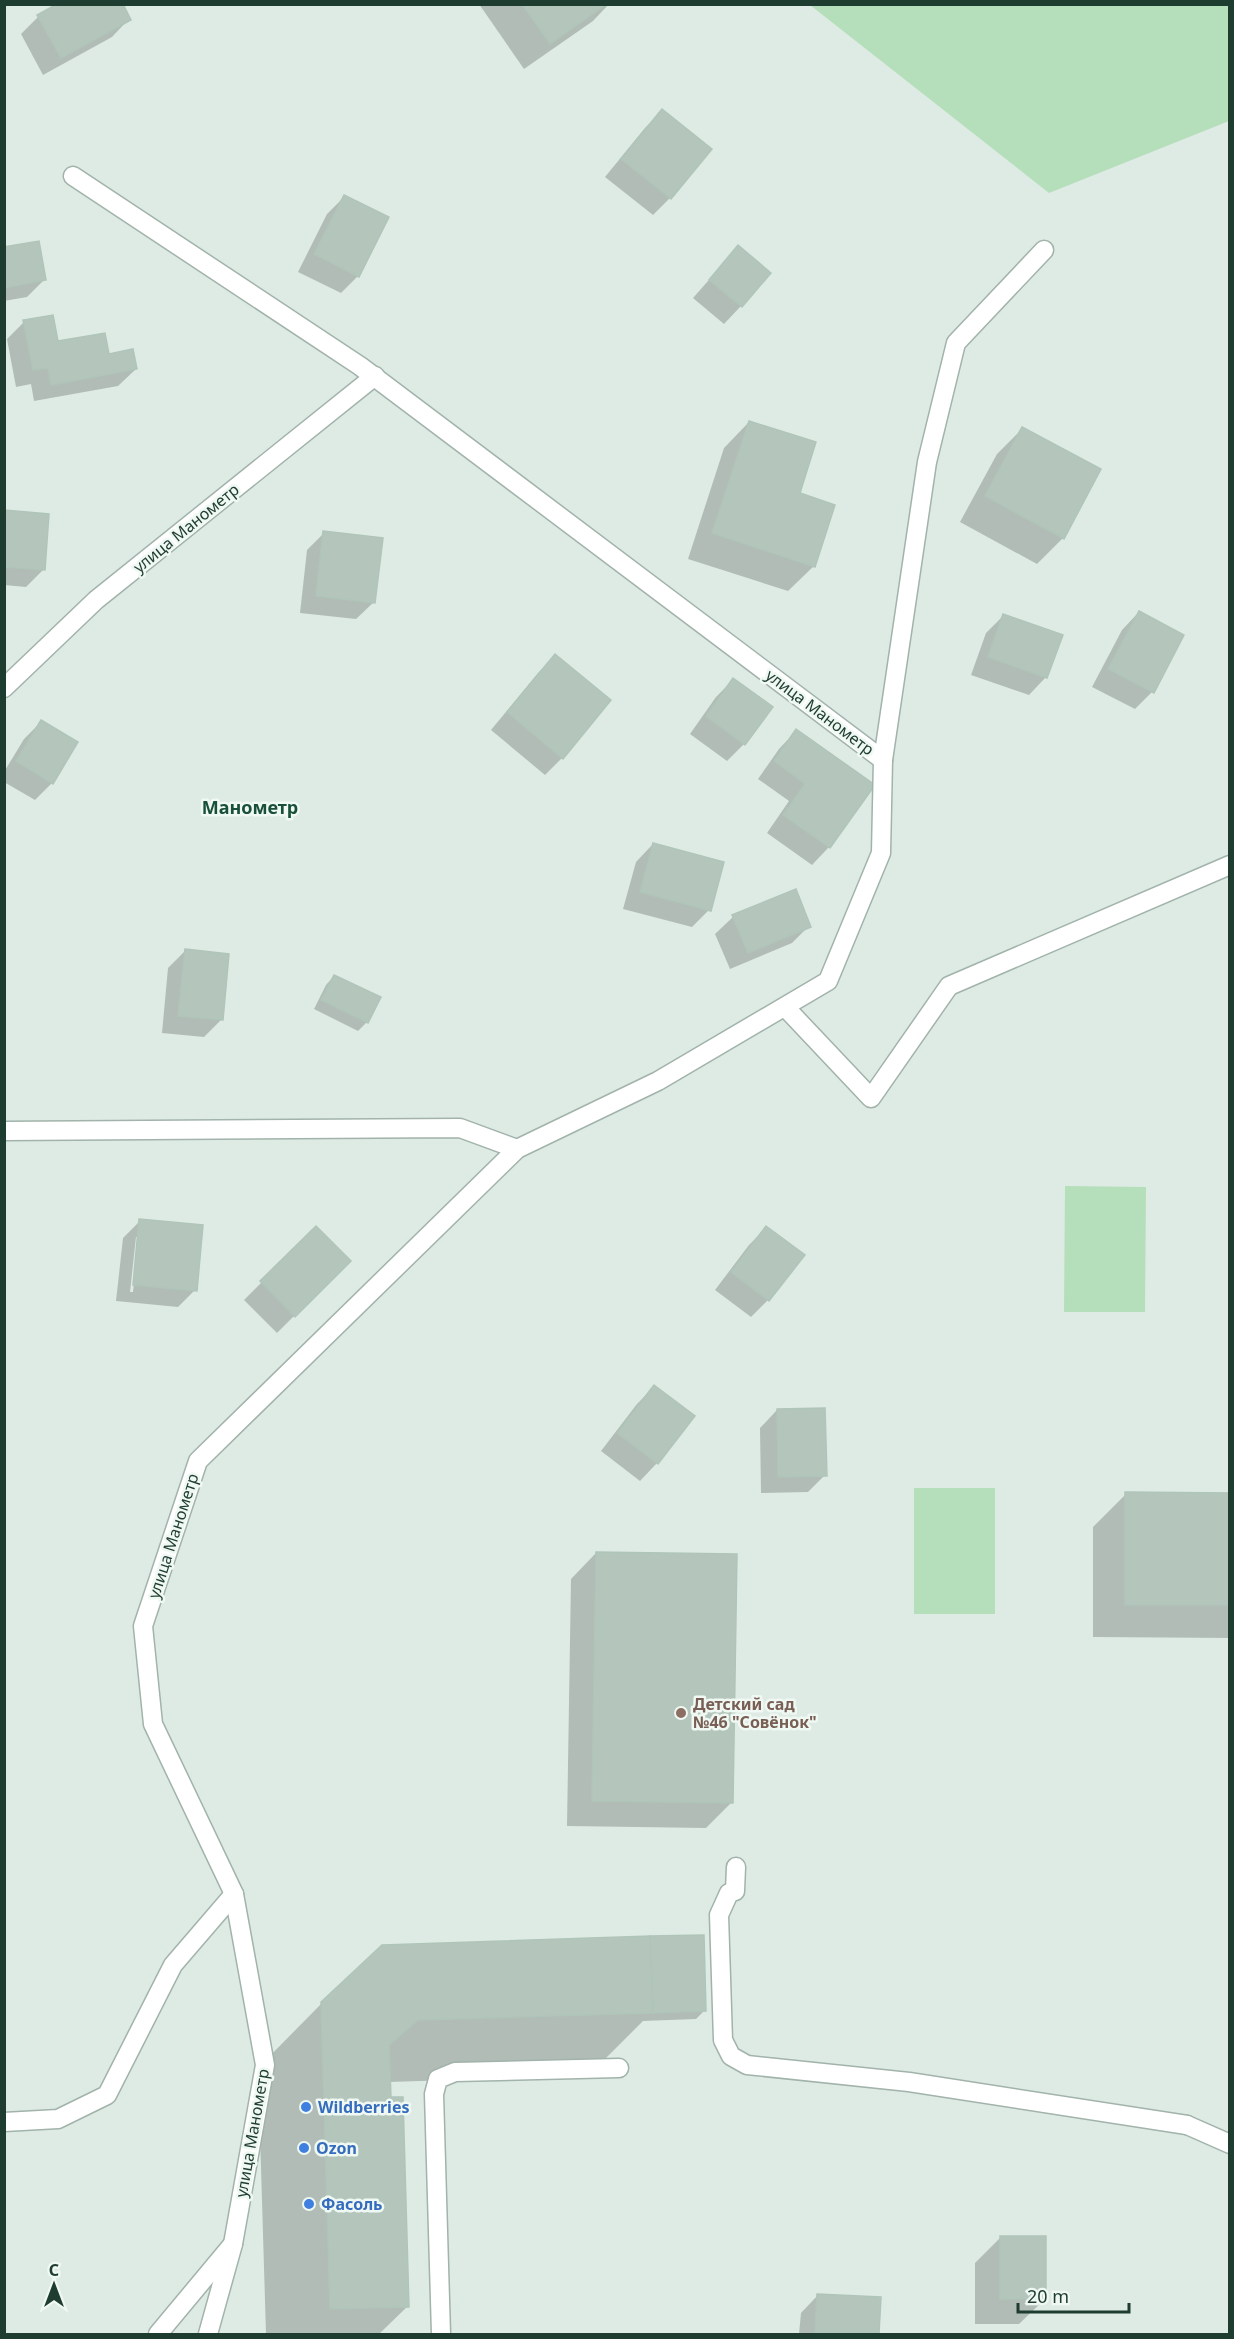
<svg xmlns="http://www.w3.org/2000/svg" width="1234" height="2339" font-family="'Noto Sans',sans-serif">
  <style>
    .green { fill: #b5deba }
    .shadow { fill: #0003; fill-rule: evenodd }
    .building { fill: #b4c6bc; stroke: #b0c5b9; stroke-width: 1.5 }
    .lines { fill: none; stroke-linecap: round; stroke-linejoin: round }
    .service-casing { stroke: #a1b3aa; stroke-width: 21 }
    .minor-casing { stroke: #a1b3aa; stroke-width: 21 }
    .service { stroke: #fff; stroke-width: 18 }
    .minor { stroke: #fff; stroke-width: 18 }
    .education-dot { fill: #8d6e63; stroke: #eff8f2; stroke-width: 2 }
    .shop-dot { fill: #3f7fe0; stroke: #eff8f2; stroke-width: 2 }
    .labels { text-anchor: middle; stroke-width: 5; stroke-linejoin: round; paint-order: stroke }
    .street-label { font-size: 16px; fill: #1e3c30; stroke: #eff8f2 }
    .education-label { font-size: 16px; font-weight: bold; fill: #785e54; stroke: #eff8f2; text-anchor: start }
    .shop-label { font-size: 16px; font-weight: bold; fill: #366cbe; stroke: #eff8f2; text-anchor: start }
    .neighbourhood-label { font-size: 18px; font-weight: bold; fill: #19503a; stroke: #eff8f2 }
  </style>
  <rect width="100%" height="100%" fill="#deebe4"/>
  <g class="green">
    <path d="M 810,5 L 1229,5 L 1229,121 L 1049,193 Z"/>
    <path d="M 1065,1186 L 1146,1187 L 1145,1312 L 1064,1312 Z"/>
    <rect x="914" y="1488" width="81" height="126"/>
  </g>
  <g class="shadow">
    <path d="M 60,4 L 129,19 L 112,37 L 43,75 L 21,34 L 38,17 Z"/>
    <path d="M 479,4 L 609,4 L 593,21 L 524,69 Z"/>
    <path d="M 662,111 L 670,198 L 653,215 L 605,177 L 645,128 Z"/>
    <path d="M 344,197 L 358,276 L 341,293 L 298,272 L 327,214 Z"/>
    <path d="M 738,247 L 741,306 L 724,324 L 693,298 Z"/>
    <path d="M 4,249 L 44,280 L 27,297 L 4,301 Z"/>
    <path d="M 24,322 L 57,342 L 107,355 L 136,369 L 118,386 L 34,401 L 31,384 L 16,387 L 7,339 Z"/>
    <path d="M 749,422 L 798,494 L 814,566 L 788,591 L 688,559 L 724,448 Z"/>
    <path d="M 1022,429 L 1063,538 L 1037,564 L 960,522 L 997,454 Z"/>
    <path d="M 4,512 L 43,570 L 26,587 L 4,585 Z"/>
    <path d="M 324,533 L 374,602 L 356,619 L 300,613 L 307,550 Z"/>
    <path d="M 1139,612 L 1152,692 L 1135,709 L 1092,687 L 1122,630 Z"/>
    <path d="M 1004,615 L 1046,677 L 1029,695 L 971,675 L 986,633 Z"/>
    <path d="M 555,656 L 562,758 L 545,775 L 491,730 L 538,673 Z"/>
    <path d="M 733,680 L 744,744 L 727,761 L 690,734 L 716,697 Z"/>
    <path d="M 41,722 L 52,783 L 35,800 L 4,782 L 4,772 L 24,739 Z"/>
    <path d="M 796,731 L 873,785 L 829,847 L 812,865 L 767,833 L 789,801 L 758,779 L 779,749 Z"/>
    <path d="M 653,844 L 709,910 L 692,927 L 623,909 L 636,862 Z"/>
    <path d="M 795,891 L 809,926 L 792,943 L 730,969 L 715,934 L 733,917 Z"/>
    <path d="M 185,951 L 221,1020 L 204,1037 L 162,1033 L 168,968 Z"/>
    <path d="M 334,976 L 367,1022 L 358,1031 L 314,1009 L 326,985 Z"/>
    <path d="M 140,1221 L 195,1290 L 178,1307 L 116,1301 L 123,1238 ZM 136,1237 L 139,1237 L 133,1292 L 130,1292 Z"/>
    <path d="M 316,1228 L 349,1261 L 277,1333 L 244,1300 Z"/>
    <path d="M 766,1228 L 768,1300 L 751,1317 L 715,1290 L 749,1245 Z"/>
    <path d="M 654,1387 L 693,1417 L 657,1463 L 640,1481 L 601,1451 L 637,1404 Z"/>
    <path d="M 777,1410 L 825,1475 L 808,1492 L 761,1493 L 760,1428 Z"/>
    <path d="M 1126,1494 L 1230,1494 L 1230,1638 L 1093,1637 L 1093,1527 Z"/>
    <path d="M 596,1553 L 732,1802 L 706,1828 L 567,1826 L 571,1579 Z"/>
    <path d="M 322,2003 L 705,2010 L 696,2019 L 643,2021 L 588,2076 L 389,2082 L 408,2306 L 379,2334 L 266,2334 L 258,2068 Z"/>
    <path d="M 1000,2238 L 1045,2299 L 1019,2324 L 975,2324 L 975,2263 Z"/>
    <path d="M 818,2295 L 880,2299 L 878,2334 L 799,2334 L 801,2313 Z"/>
  </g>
  <g class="building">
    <path d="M 57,4 L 123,4 L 131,20 L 61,58 L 37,15 Z"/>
    <path d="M 522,4 L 607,4 L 550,44 Z"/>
    <path d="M 662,109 L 712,149 L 671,199 L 621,159 Z"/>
    <path d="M 344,195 L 389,217 L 359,277 L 314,254 Z"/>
    <path d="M 39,241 L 46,280 L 4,288 L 4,247 Z"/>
    <path d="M 738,245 L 771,273 L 742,307 L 709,280 Z"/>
    <path d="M 53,315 L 58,341 L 105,333 L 109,354 L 133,349 L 137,369 L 51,385 L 48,368 L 33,370 L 23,320 Z"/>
    <path d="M 749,421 L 816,442 L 800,493 L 835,505 L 815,567 L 712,533 Z"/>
    <path d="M 1022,427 L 1101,469 L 1064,539 L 985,496 Z"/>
    <path d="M 4,510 L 49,514 L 45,570 L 4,567 Z"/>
    <path d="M 323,531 L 383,538 L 375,603 L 316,596 Z"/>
    <path d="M 1139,611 L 1184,635 L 1154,693 L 1108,669 Z"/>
    <path d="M 1003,614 L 1063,635 L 1047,678 L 988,657 Z"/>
    <path d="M 555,654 L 611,700 L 563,759 L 507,712 Z"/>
    <path d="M 733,678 L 773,707 L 745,745 L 706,716 Z"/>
    <path d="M 41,720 L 78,742 L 53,784 L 16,761 Z"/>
    <path d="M 796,729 L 875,785 L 830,848 L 783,815 L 805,784 L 774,761 Z"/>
    <path d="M 653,843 L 724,862 L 711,911 L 640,892 Z"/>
    <path d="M 796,889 L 811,927 L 748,953 L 732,915 Z"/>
    <path d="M 185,949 L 229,954 L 223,1020 L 178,1016 Z"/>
    <path d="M 334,975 L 381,997 L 368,1023 L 321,1000 Z"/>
    <path d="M 139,1219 L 203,1225 L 197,1291 L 133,1285 Z"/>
    <path d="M 316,1226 L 351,1261 L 295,1317 L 260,1281 Z"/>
    <path d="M 766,1226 L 805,1255 L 769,1301 L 731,1272 Z"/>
    <path d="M 654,1385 L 695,1416 L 658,1464 L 617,1433 Z"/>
    <path d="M 825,1408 L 827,1476 L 778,1477 L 777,1409 Z"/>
    <path d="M 1125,1492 L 1230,1493 L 1230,1605 L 1125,1605 Z"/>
    <path d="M 596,1552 L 737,1554 L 733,1803 L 592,1801 Z"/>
    <path d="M 704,1935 L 706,2011 L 653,2013 L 650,1936 Z"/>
    <path d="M 650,1936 L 653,2013 L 418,2020 L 389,2045 L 391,2097 L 403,2097 L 409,2307 L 330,2309 L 321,2002 L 382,1945 Z"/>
    <rect x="1000" y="2236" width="46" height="63"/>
    <path d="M 817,2294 L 881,2297 L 879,2334 L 815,2334 Z"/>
  </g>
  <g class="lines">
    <defs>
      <g id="service">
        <path d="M 883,760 L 927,462 L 956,343 L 1044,250"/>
        <path d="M 785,1007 L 871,1098 L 949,986 L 1230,865"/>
        <path d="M 736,1867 L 735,1891 L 729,1893 L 719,1915 L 723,2040 L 731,2056 L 747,2065 L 909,2082 L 1187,2125"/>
        <path d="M 158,2334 L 233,2244"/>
        <path d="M 441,2334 L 434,2094 L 438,2079 L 455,2072 L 619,2068"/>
      </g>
      <g id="minor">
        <path d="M 73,176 L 360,366 L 883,760 L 881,853 L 828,981 L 658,1081 L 517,1149 L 198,1461 L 143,1626 L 153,1724 L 234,1894 L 265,2065 L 233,2244 L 208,2334"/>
        <path d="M 4,688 L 96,600 L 375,376"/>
        <path d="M 4,1131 L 460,1128 L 517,1149"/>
        <path d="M 4,2122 L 58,2119 L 107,2095 L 173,1965 L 234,1894"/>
        <path d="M 1187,2125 L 1230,2144"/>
      </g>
    </defs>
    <use href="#service" class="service-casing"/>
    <use href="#minor" class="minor-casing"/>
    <use href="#service" class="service"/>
    <use href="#minor" class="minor"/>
  </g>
  <circle class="education-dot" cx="681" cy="1713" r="6"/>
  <g class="shop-dot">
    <circle cx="306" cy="2107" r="6"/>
    <circle cx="304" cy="2148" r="6"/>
    <circle cx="309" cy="2204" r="6"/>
  </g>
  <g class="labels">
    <g class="street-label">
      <text transform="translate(186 528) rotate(-39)" y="6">улица Манометр</text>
      <text transform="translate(820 712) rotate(37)" y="6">улица Манометр</text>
      <text transform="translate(173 1536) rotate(-72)" y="6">улица Манометр</text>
      <text transform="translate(252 2133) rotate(-80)" y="6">улица Манометр</text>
    </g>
    <g class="education-label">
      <text x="693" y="1710">Детский сад<tspan x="693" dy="18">№46 "Совёнок"</tspan></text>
    </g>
    <g class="shop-label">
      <text x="318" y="2113">Wildberries</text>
      <text x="316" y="2154">Ozon</text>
      <text x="321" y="2210">Фасоль</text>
    </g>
    <g class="neighbourhood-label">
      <text x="250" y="814">Манометр</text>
    </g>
  </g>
  <rect width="1234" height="2339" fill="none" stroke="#1e3c30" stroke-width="12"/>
  <g transform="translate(54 2285)" stroke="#eff8f2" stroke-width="4.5" paint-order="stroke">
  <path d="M0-4.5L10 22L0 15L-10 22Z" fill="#1e3c30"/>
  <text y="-9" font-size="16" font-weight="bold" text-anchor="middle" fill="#1e3c30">С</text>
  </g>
  <path d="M1018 2303v9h111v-9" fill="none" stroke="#1e3c30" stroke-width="3"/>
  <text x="1027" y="2303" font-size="18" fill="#1e3c30" stroke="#eff8f2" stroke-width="4.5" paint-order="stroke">20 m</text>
</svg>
